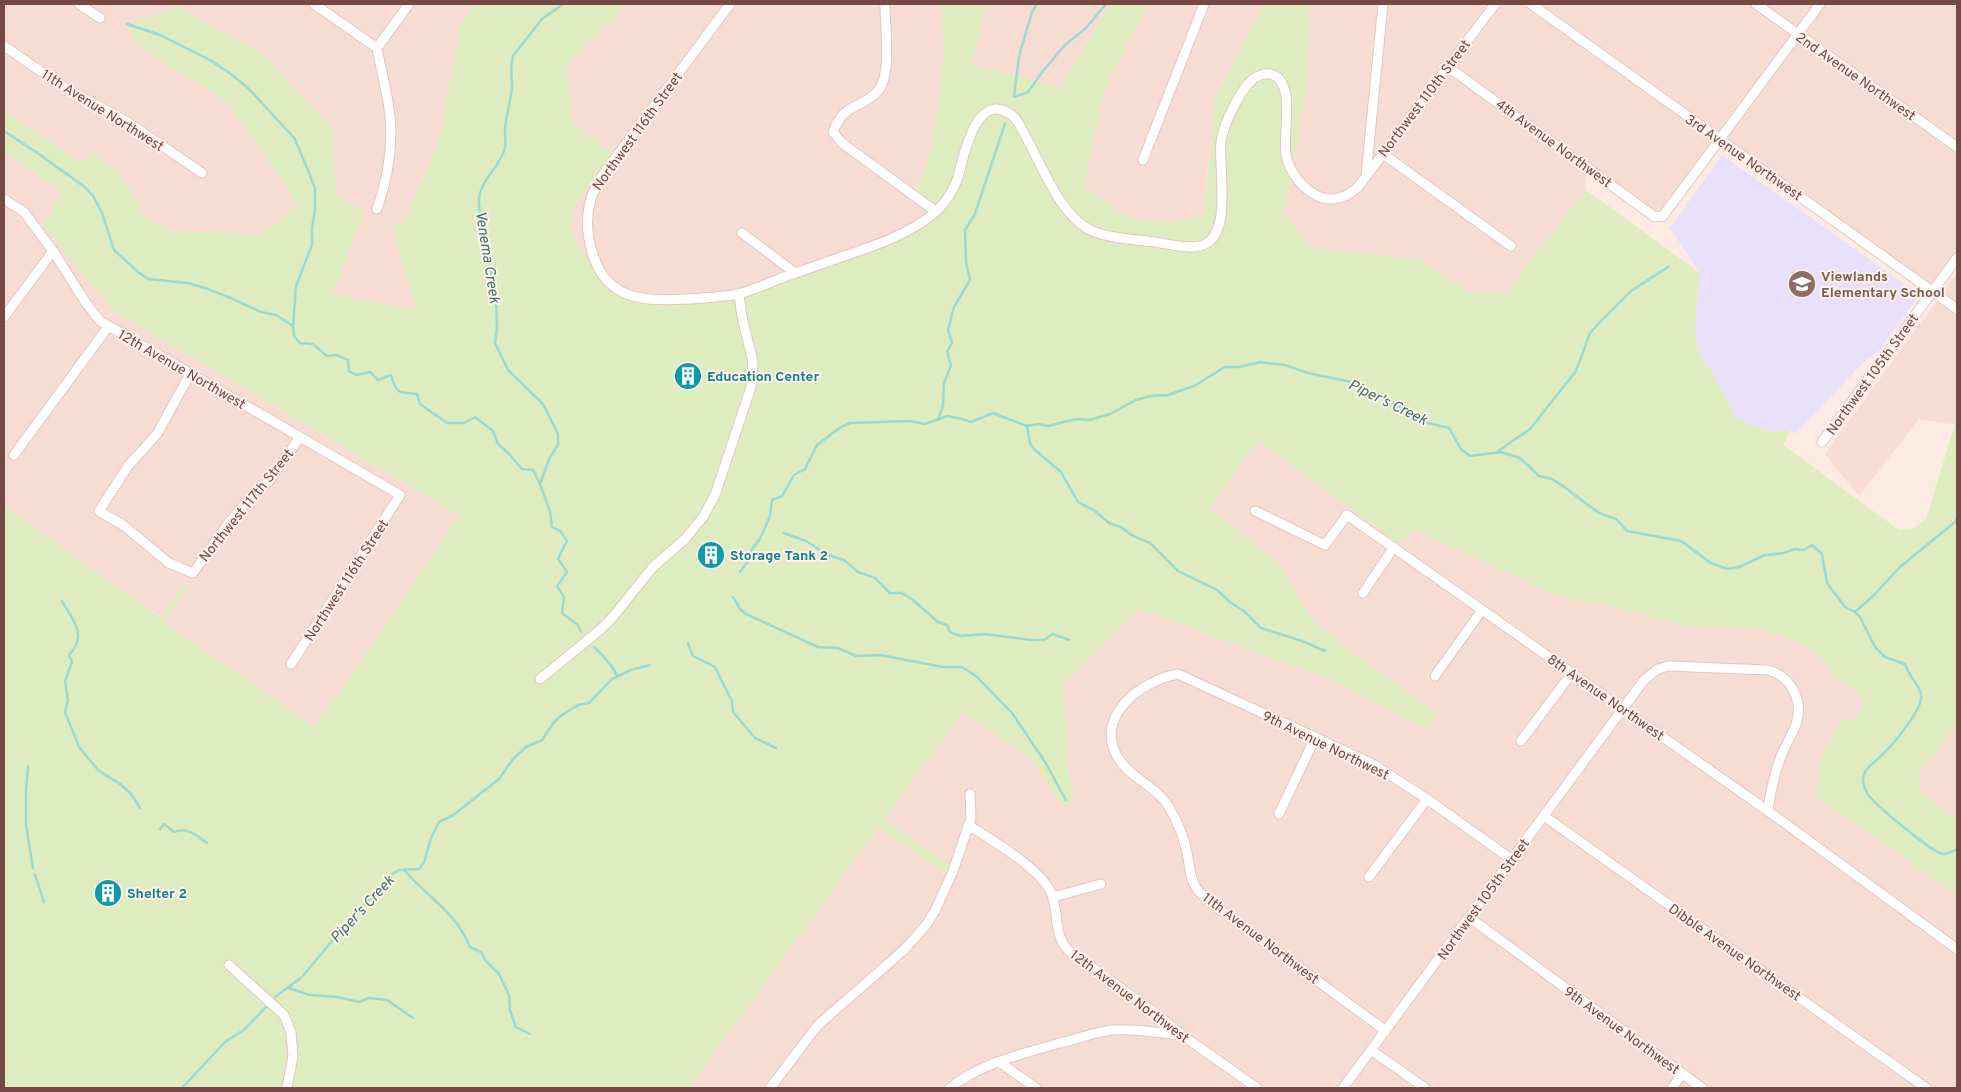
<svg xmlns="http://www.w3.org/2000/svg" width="1961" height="1092" font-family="Overpass,sans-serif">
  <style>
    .residential { fill: #f7dcd3 }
    .education { fill: #e8dffa }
    .green { fill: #dfecc0 }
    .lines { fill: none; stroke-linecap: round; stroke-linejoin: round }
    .stream { stroke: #9bdad0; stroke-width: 2.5 }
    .minor-casing { stroke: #e4c6c0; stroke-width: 11 }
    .minor { stroke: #fff; stroke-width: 9 }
    .labels { text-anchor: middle; stroke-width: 4; stroke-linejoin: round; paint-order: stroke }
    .street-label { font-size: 14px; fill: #764947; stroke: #fff0ea }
    .education-label { font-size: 14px; font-weight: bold; fill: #785e54; stroke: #fff0ea; text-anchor: start }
    .culture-label { font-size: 14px; font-weight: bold; fill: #0d838f; stroke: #fff0ea; text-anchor: start }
    .water-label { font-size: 15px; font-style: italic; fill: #38766d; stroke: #fff0ea }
  </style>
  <rect width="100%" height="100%" fill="#fdeae2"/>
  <g class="residential">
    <path d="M 4,4 L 473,4 L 460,28 L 440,136 L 405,222 L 392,225 L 416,310 L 332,294 L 365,211 L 318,188 L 262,234 L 168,231 L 141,212 L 130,188 L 91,151 L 59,196 L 44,226 L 115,312 L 460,516 L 315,727 L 168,625 L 165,621 L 186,587 L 183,586 L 162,618 L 4,506 L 4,204 L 18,214 L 30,220 L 4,202 Z"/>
    <path d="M 625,4 L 725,4 L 613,154 L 574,124 L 566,69 L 584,45 L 613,19 Z"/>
    <path d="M 734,4 L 942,4 L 944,58 L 932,144 L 915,197 L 935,211 L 915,226 L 739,294 L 638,298 L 604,277 L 580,250 L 573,232 L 572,209 L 593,181 L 599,186 Z"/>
    <path d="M 987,4 L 1110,4 L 1061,88 L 970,65 Z"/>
    <path d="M 1147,4 L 1264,4 L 1209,156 L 1204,214 L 1173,223 L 1125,217 L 1084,186 L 1105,88 Z"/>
    <path d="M 1310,4 L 1957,4 L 1957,258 L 1933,291 L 1720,140 L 1660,221 L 1585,167 L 1586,190 L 1507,293 L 1471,293 L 1421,260 L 1313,248 L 1284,214 L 1307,87 Z"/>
    <path d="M 1957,273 L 1957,425 L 1919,419 L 1859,496 L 1825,454 Z"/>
    <path d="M 1258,441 L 1398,543 L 1416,530 L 1556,596 L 1602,604 L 1687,626 L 1761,629 L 1803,645 L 1819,655 L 1835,678 L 1862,695 L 1862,711 L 1854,720 L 1840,719 L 1840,728 L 1826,749 L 1817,797 L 1957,895 L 1957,1088 L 689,1088 L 879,827 L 947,876 L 950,866 L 885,819 L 963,711 L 1029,757 L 1066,808 L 1074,797 L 1069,772 L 1063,686 L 1138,609 L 1339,683 L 1426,730 L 1437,714 L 1318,626 L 1275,561 L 1209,508 Z"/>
    <path d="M 1957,727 L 1957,820 L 1920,792 L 1919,771 L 1936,754 L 1947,735 Z"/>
  </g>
  <path class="education" d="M 1722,155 L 1920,295 L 1878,352 L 1867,359 L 1795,434 L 1790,430 L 1771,432 L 1737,420 L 1716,378 L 1697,349 L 1695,322 L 1700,273 L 1670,228 Z"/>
  <path class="green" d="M 473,4 L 625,4 L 613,19 L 584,45 L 566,69 L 574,124 L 613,154 L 572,209 L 573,232 L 580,250 L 604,277 L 638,298 L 739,294 L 882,242 L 935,212 L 915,197 L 932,144 L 944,58 L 942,4 L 987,4 L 971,65 L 1061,88 L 1110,4 L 1147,4 L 1105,88 L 1084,186 L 1125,217 L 1173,223 L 1204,214 L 1215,100 L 1264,4 L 1310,4 L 1307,87 L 1284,214 L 1313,248 L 1421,260 L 1471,293 L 1506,293 L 1586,190 L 1700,273 L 1695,322 L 1697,349 L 1716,378 L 1737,420 L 1771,432 L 1790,430 L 1783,445 L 1899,530 L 1913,529 L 1926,519 L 1955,424 L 1957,425 L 1957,727 L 1947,735 L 1936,754 L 1919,771 L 1920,792 L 1957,820 L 1957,895 L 1816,797 C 1817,780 1819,765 1825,750 C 1831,738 1840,733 1840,719 L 1854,720 L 1862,710 L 1862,695 L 1835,678 L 1819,655 L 1803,645 L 1761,629 L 1687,626 L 1602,604 L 1556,596 L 1416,530 L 1398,543 L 1258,441 L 1210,508 L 1276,561 L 1318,626 L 1437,714 L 1426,730 L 1339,683 L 1138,609 L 1063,686 L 1069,772 L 1074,797 L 1066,809 L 1029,757 L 963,712 L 885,819 L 950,866 L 947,876 L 879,827 L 689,1088 L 4,1088 L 4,506 L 161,618 L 183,585 L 186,587 L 165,620 L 168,625 L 315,727 L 460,516 L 115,312 L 43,226 L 62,191 L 4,152 L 4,110 L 82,162 L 91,151 L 119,173 L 130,188 L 141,212 L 168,231 L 262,234 L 298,204 L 227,102 L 136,45 L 127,24 L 178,7 L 262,54 L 333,128 L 336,197 L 365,211 L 332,294 L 416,310 L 392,225 L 405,222 L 440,136 L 460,28 Z"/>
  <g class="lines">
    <g class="stream">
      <path d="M 563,4 L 542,19 L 513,56 C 510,67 512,76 512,87 C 511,101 506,115 505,129 C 505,135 506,142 505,148 C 500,167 480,180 479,200 C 478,213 485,225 484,238 L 496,297 L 497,327 L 495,343 L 508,370 L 543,404 L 558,434 L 558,445 L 550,457 L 540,484 L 550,511 L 552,527 L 560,531 L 567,541 L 558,559 L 567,572 L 557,586 L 564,597 L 562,613 L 578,625 L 581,632"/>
      <path d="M 1037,4 L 1032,12 L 1019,56 L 1014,97 L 1028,92 L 1043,71 L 1065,45 L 1085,29 L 1106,4"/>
      <path d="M 127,24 L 160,35 L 210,60 L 231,74 L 249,89 L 295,139 L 315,188 L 315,210 L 312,228 L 312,245 L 296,286 L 293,326"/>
      <path d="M 4,131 L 39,154 L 86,188 L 93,196 L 102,213 L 114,250 L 138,272 L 148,279 L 188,283 L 205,288 L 228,297 L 261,312 L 276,315 L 293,326 L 294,336 L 300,343 L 313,344 L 327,356 L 337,355 L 348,360 L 349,371 L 356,375 L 370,372 L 378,380 L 391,375 C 396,394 399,393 417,394 L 420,404 L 447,423 L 464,423 L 475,417 L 493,431 L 498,444 L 510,455 L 522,469 L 533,470 L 540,484"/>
      <path d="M 938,420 L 943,405 L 944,383 L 951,365 L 947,352 L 952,343 L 948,330 L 954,307 L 970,280 L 966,262 L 965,230 L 975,214 L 1005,124"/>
      <path d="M 1027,426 L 1030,443 L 1034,449 L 1061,472 L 1078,502 L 1095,511 L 1109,523 L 1121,527 L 1133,536 L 1150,543 L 1178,571 L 1217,590 L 1230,602 L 1244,611 L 1261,628 L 1302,641 L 1325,651"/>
      <path d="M 1498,451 L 1530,429 L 1576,371 L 1590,333 L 1599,323 L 1631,291 L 1668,267"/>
      <path d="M 784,533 L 806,541 L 828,555 L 844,560 L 858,572 L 875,578 L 890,593 L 902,593 L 913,600 L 938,622 L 947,625 L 950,632 L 960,636 L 985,634 L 1031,640 L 1044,640 L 1053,634 L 1069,640"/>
      <path d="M 740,572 L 748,561 L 752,549 L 760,539 L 770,516 L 772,500 L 782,496 L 794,475 L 805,469 L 817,445 L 841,427 L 850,423 L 910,421 L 925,424 L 947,416 L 962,419 L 971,422 L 993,413 L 1027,426 L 1039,424 L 1048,426 L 1076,419 L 1089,420 L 1110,414 L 1136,400 L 1151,396 L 1168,395 L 1194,386 L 1225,367 L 1239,367 L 1260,362 L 1285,365 L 1308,373 L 1351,382 L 1365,391 L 1394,403 L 1407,413 L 1424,422 L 1449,428 L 1461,449 L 1470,456 L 1501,452 L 1520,458 L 1539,476 L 1552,479 L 1560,484 L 1599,513 L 1616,519 L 1627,531 L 1681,541 L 1711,563 L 1727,569 L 1739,567 L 1765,555 L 1784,553 L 1795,549 L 1804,550 L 1812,545 L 1822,554 L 1827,583 L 1845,607 L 1855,612 L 1860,617 L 1875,647 L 1885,657 L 1905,664 C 1909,676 1919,685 1921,694 C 1925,707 1891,747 1881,756 C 1874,763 1863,769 1863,780 C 1863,785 1866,791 1868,795 C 1876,805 1931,852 1943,854 C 1948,854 1953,851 1957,849"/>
      <path d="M 733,597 L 740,609 L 746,614 L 818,647 L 838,648 L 856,656 L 880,655 L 943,667 L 962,667 L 976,676 L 1012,713 L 1045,762 L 1066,800"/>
      <path d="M 62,601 C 73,621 88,635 69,655 L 72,662 L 65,681 L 68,700 L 65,712 L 79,747 L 98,770 L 120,784 L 131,794 L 140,808"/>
      <path d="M 1855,612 L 1874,595 L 1900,567 L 1955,522 L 1957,518"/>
      <path d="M 688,643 L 693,656 L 715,667 L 732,701 L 733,712 L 755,738 L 776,748"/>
      <path d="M 594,647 C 603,656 613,665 617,677"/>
      <path d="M 28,766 L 26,792 L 26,825 L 33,868"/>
      <path d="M 160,829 L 164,824 L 174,832 C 188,827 196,835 207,843"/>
      <path d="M 405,871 C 428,898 456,912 470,947 L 481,952 L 486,961 L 499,974 L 509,995 L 510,1010 L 516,1027 L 530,1034"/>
      <path d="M 35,875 L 44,902"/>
      <path d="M 289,988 L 309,995 L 337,997 L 359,1002 L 369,998 L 387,1000 L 413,1018"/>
      <path d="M 275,997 L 302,977 L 352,917 L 372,897 L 386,878 L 399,870 L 419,869 L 424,862 L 431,838 L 439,822 L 452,816 L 499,779 L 513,759 L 526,747 L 542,740 L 554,722 L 562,715 L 578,705 L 589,703 L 612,679 L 631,670 L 650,665"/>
      <path d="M 182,1088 L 225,1042 L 245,1029 L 267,1006"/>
    </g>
    <defs>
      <g id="minor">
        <path d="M 79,4 L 100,18"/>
        <path d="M 314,4 L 377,48 C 381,71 388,94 390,117 C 393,148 387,180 377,209"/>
        <path d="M 730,4 L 602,176 C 585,201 584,227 593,255 C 608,302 647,301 689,299 C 705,298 722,297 738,294 C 754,290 769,283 784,277 C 813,267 841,257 870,247 C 895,238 927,224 944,203 C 949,196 954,188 957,180 C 964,157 976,84 1015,118 C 1037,150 1056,215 1092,231 C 1111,239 1135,239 1155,242 C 1169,244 1187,249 1200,246 C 1234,238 1218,168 1221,142 C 1223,125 1240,90 1253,79 C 1259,75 1265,73 1271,74 C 1297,81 1282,135 1286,155 C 1289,173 1304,190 1320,197 C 1333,202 1348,197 1358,187 L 1495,4"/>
        <path d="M 1531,4 L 1957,309"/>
        <path d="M 1756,4 L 1957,147"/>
        <path d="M 885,6 C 885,27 892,75 878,91 C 862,109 844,102 833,132 L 842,143 L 935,211"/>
        <path d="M 4,46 L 62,86 L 126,121 L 202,173"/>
        <path d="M 377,48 L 409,4"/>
        <path d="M 1448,67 L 1655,217 L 1663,216 L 1820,4"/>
        <path d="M 1383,154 L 1511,246"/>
        <path d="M 1143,160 L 1204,4"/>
        <path d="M 1366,175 L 1383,4"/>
        <path d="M 4,199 L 24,212 L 53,251 L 86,303 L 100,321 L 400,495 L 291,664"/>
        <path d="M 742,233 L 795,273"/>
        <path d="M 4,317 L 53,251"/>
        <path d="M 190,374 L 157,434 L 128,466 L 99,511 L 123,525 L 169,563 L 193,573 L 227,525 L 243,506 L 269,481 L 300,437"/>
        <path d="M 1822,442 L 1957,258"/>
        <path d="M 14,455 L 108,327"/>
        <path d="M 1255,511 L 1325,545 L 1347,515 L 1768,811 L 1957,949"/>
        <path d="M 1363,593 L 1394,547"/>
        <path d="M 1435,676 L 1482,610"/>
        <path d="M 540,679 L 600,630 L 612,618 L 653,567 L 685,539 L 703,517 L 715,495 L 751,387 L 753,362 L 742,317 L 739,294"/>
        <path d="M 1521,741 L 1572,673"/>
        <path d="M 1279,814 L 1315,738"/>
        <path d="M 1544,816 L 1926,1088"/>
        <path d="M 968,825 C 991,839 1044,871 1052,895 C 1059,914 1053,933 1068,950 L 1158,1015 L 1182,1035 L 1257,1088"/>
        <path d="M 1369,877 L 1427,799"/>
        <path d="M 1053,897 L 1101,884"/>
        <path d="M 1470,918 L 1702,1088"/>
        <path d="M 229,965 L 284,1015 L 291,1032 L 293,1056 L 287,1088"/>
        <path d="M 1386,1031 L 1208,901 C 1204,896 1198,892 1195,886 C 1189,876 1190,864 1187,853 C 1184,837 1177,821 1169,807 C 1158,788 1134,780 1121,762 C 1090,720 1139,681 1178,674 L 1373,764 L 1427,799 L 1511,859"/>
        <path d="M 1371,1050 L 1425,1088"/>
        <path d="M 999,1062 L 1036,1088"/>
        <path d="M 770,1088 L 818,1025 L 905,949 L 926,925 L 935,911 L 953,871 L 971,818 L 970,794"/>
        <path d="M 950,1088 C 981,1063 1022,1054 1060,1043 C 1077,1039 1095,1032 1112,1030 C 1135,1028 1159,1033 1182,1035"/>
        <path d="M 1343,1088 L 1644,680 L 1658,669 L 1668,666 L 1768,670 C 1791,676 1804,701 1796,724 C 1792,736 1784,747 1780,759 C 1774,776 1770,793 1768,811"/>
        <path d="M 1672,1088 L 1682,1074"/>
      </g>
    </defs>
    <use href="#minor" class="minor-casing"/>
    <use href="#minor" class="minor"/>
  </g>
  <defs>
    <symbol id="school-disc" viewBox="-11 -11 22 22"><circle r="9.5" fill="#8d6e63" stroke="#fff0ea"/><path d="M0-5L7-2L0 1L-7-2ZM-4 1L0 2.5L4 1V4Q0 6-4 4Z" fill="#fff"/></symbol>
    <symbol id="building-disc" viewBox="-11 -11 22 22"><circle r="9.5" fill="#0f9aa8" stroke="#fff0ea"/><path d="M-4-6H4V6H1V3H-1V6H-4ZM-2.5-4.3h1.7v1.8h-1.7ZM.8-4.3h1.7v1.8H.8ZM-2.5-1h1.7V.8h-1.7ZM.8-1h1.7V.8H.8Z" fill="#fff"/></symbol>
  </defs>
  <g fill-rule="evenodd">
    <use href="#school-disc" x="1786" y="268" width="32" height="32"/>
    <use href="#building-disc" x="672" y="360" width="32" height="32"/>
    <use href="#building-disc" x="695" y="539" width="32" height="32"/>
    <use href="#building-disc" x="92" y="877" width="32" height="32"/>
  </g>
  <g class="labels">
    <g class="street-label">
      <text transform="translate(1856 76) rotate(35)" y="5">2nd Avenue Northwest</text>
      <text transform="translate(1424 98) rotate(-53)" y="5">Northwest 110th Street</text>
      <text transform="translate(103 110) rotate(32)" y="5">11th Avenue Northwest</text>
      <text transform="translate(637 131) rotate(-54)" y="5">Northwest 116th Street</text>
      <text transform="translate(1554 143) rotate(36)" y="5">4th Avenue Northwest</text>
      <text transform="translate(1744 157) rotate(35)" y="5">3rd Avenue Northwest</text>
      <text transform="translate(182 369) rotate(30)" y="5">12th Avenue Northwest</text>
      <text transform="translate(1872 374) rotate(-54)" y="5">Northwest 105th Street</text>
      <text transform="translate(246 505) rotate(-51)" y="5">Northwest 117th Street</text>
      <text transform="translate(346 580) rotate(-57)" y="5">Northwest 116th Street</text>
      <text transform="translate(1606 697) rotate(35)" y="5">8th Avenue Northwest</text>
      <text transform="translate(1326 745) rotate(26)" y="5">9th Avenue Northwest</text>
      <text transform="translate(1483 899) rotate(-54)" y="5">Northwest 105th Street</text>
      <text transform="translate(1261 938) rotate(37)" y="5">11th Avenue Northwest</text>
      <text transform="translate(1735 952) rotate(35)" y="5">Dibble Avenue Northwest</text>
      <text transform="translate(1130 996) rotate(37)" y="5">12th Avenue Northwest</text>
      <text transform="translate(1622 1030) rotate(36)" y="5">9th Avenue Northwest</text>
    </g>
    <g class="education-label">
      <text x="1821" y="281">Viewlands<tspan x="1821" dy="16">Elementary School</tspan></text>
    </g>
    <g class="culture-label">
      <text x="707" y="381">Education Center</text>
      <text x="730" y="560">Storage Tank 2</text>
      <text x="127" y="898">Shelter 2</text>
    </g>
    <g class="water-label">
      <text transform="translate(488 257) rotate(81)" y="5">Venema Creek</text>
      <text transform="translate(1388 402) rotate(26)" y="5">Piper's Creek</text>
      <text transform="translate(362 909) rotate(-47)" y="5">Piper's Creek</text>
    </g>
  </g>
  <rect width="1961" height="1092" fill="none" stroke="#764947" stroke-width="10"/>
</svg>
